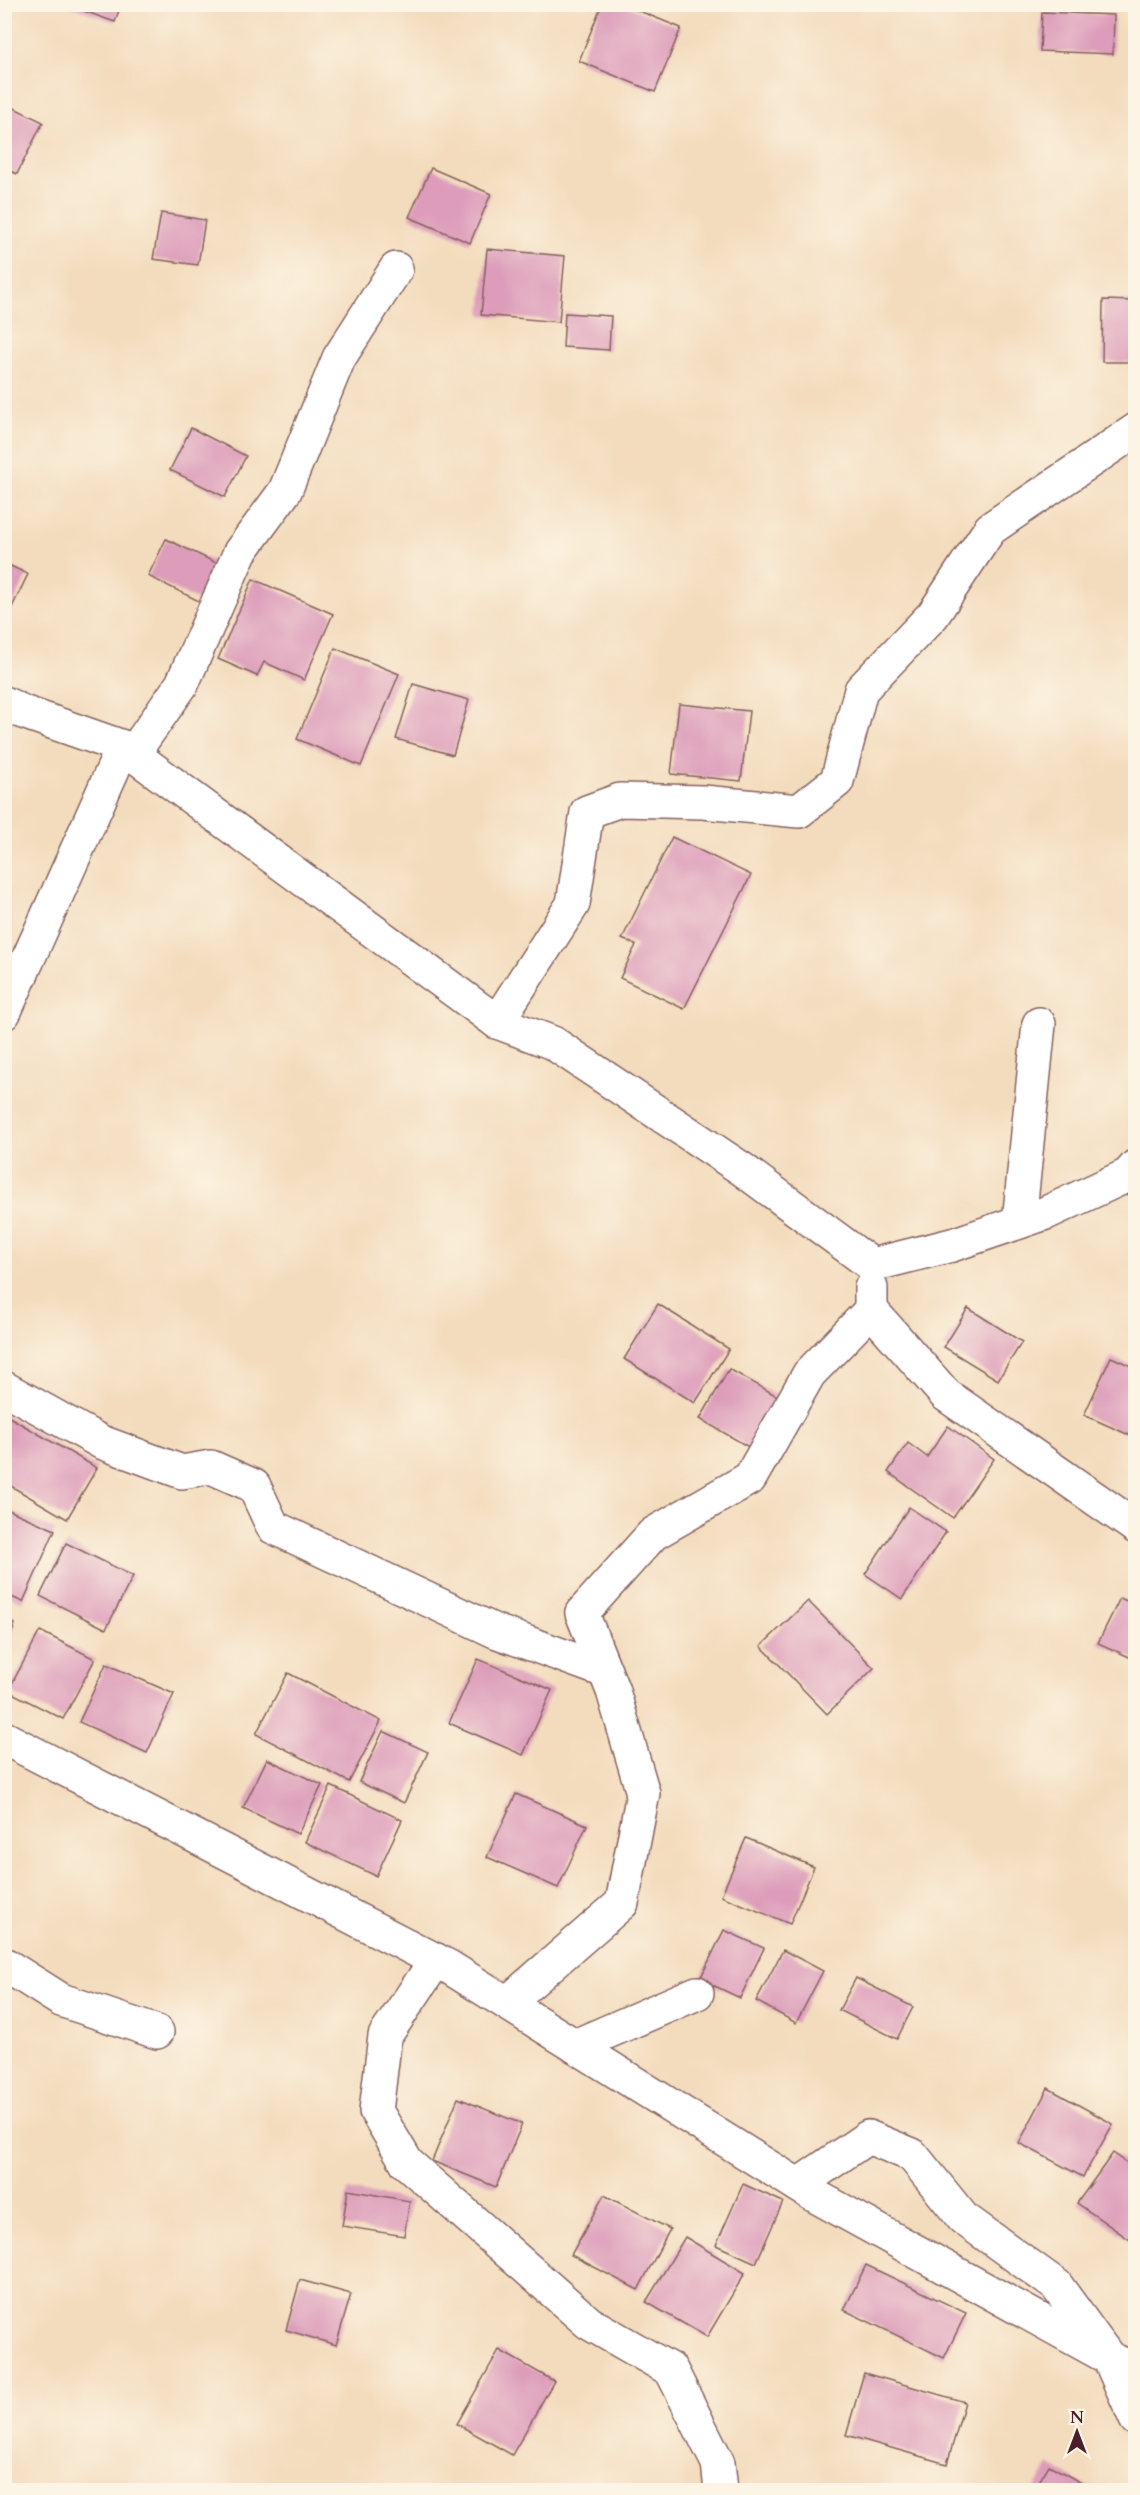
<svg xmlns="http://www.w3.org/2000/svg" width="1140" height="2495" font-family="Cardo,serif">
  <style>
    .building { fill: #dd9dba }
    .lines { fill: none; stroke-linecap: round; stroke-linejoin: round }
    .minor-casing { stroke: #85615e; stroke-width: 36 }
    .minor { stroke: #fff; stroke-width: 33 }
  </style>
  <rect width="100%" height="100%" fill="#fcf5e5"/>
  <filter id="ink" filterUnits="userSpaceOnUse"><feTurbulence type="fractalNoise" baseFrequency=".0167" numOctaves="2"/><feDisplacementMap in="SourceGraphic" scale="12" xChannelSelector="R" yChannelSelector="G"/><feConvolveMatrix kernelMatrix="1 2 1 2 8 2 1 2 1" color-interpolation-filters="sRGB"/></filter>
  <filter id="wash" filterUnits="userSpaceOnUse"><feTurbulence type="fractalNoise" baseFrequency=".008" numOctaves="4" result="noise"/><feDisplacementMap in="SourceGraphic" scale="24" xChannelSelector="R" yChannelSelector="G"/><feGaussianBlur stdDeviation="1.35" result="paint"/><feColorMatrix in="noise" values="0 0 0 0 0 0 0 0 0 0 0 0 0 0 0 0 0 1.4 0 .05"/><feComposite in="paint" operator="in"/></filter>
  <g filter="url(#wash)">
    <rect width="100%" height="100%" fill="#f3dcbd"/>
    <g id="blocks">
      <g class="building">
        <path d="M 64,4 L 121,4 L 115,22 Z"/>
        <path d="M 602,4 L 622,4 L 681,28 L 655,92 L 579,61 Z"/>
        <path d="M 1042,12 L 1114,15 L 1113,54 L 1040,51 Z"/>
        <path d="M 4,103 L 43,122 L 17,174 L 4,168 Z"/>
        <path d="M 431,168 L 491,194 L 470,243 L 409,217 Z"/>
        <path d="M 161,213 L 205,220 L 198,265 L 153,259 Z"/>
        <path d="M 487,249 L 565,256 L 559,322 L 481,315 Z"/>
        <path d="M 1103,300 L 1136,301 L 1136,362 L 1102,362 Z"/>
        <path d="M 565,313 L 611,316 L 609,350 L 563,347 Z"/>
        <path d="M 191,428 L 246,456 L 225,497 L 170,470 Z"/>
        <path d="M 166,539 L 227,568 L 209,606 L 148,576 Z"/>
        <path d="M 4,563 L 28,574 L 4,624 Z"/>
        <path d="M 253,579 L 333,614 L 304,680 L 264,662 L 257,676 L 218,659 Z"/>
        <path d="M 335,648 L 399,674 L 361,766 L 297,739 Z"/>
        <path d="M 413,684 L 469,700 L 453,755 L 396,739 Z"/>
        <path d="M 679,704 L 749,711 L 741,781 L 671,774 Z"/>
        <path d="M 672,837 L 751,875 L 684,1009 L 620,978 L 636,945 L 622,939 Z"/>
        <path d="M 658,1304 L 729,1349 L 695,1403 L 624,1359 Z"/>
        <path d="M 968,1308 L 1022,1342 L 998,1380 L 944,1347 Z"/>
        <path d="M 1111,1357 L 1136,1368 L 1136,1438 L 1084,1415 Z"/>
        <path d="M 729,1369 L 788,1402 L 759,1453 L 700,1419 Z"/>
        <path d="M 4,1414 L 97,1468 L 67,1519 L 4,1482 Z"/>
        <path d="M 948,1426 L 994,1459 L 953,1518 L 888,1472 L 908,1443 L 927,1457 Z"/>
        <path d="M 909,1507 L 946,1532 L 902,1599 L 865,1574 Z"/>
        <path d="M 4,1508 L 55,1530 L 23,1602 L 4,1594 Z"/>
        <path d="M 66,1543 L 133,1576 L 106,1629 L 40,1596 Z"/>
        <path d="M 1120,1598 L 1136,1605 L 1136,1660 L 1098,1643 Z"/>
        <path d="M 808,1601 L 874,1668 L 827,1714 L 761,1646 Z"/>
        <path d="M 4,1619 L 15,1624 L 5,1651 L 4,1651 Z"/>
        <path d="M 40,1631 L 95,1659 L 63,1719 L 8,1691 Z"/>
        <path d="M 478,1659 L 552,1690 L 523,1755 L 449,1723 Z"/>
        <path d="M 106,1664 L 174,1694 L 147,1753 L 79,1722 Z"/>
        <path d="M 288,1673 L 381,1721 L 349,1782 L 256,1734 Z"/>
        <path d="M 383,1731 L 428,1752 L 404,1803 L 359,1782 Z"/>
        <path d="M 267,1759 L 322,1785 L 298,1834 L 243,1808 Z"/>
        <path d="M 331,1786 L 402,1820 L 376,1876 L 305,1842 Z"/>
        <path d="M 516,1794 L 587,1825 L 558,1888 L 487,1857 Z"/>
        <path d="M 746,1838 L 814,1867 L 790,1924 L 721,1896 Z"/>
        <path d="M 724,1930 L 764,1948 L 740,1998 L 700,1979 Z"/>
        <path d="M 783,1950 L 823,1971 L 796,2023 L 756,2001 Z"/>
        <path d="M 856,1978 L 913,2007 L 897,2039 L 839,2010 Z"/>
        <path d="M 1048,2088 L 1113,2124 L 1083,2177 L 1019,2143 Z"/>
        <path d="M 458,2098 L 522,2124 L 496,2187 L 432,2161 Z"/>
        <path d="M 1113,2153 L 1136,2169 L 1136,2244 L 1077,2203 Z"/>
        <path d="M 743,2184 L 783,2202 L 756,2263 L 716,2245 Z"/>
        <path d="M 348,2190 L 410,2201 L 404,2236 L 342,2226 Z"/>
        <path d="M 604,2195 L 670,2229 L 638,2290 L 571,2255 Z"/>
        <path d="M 685,2237 L 745,2273 L 707,2337 L 646,2302 Z"/>
        <path d="M 866,2265 L 966,2313 L 944,2358 L 844,2310 Z"/>
        <path d="M 300,2280 L 351,2294 L 336,2345 L 286,2330 Z"/>
        <path d="M 499,2350 L 554,2381 L 512,2455 L 457,2424 Z"/>
        <path d="M 864,2373 L 965,2402 L 947,2464 L 846,2435 Z"/>
        <path d="M 1049,2465 L 1094,2490 L 1034,2490 Z"/>
      </g>
    </g>
  </g>
  <g filter="url(#ink)">
    <use href="#blocks" fill-opacity="0" stroke="#85615e" stroke-width="1.5"/>
    <g class="lines">
      <defs>
        <g id="minor">
          <path d="M 4,703 L 23,712 L 123,747 L 497,1022 L 553,1043 L 742,1169 L 872,1265 L 952,1245 L 1046,1213 L 1128,1175 L 1136,1166"/>
          <path d="M 132,755 L 182,684 L 240,552 L 285,491 L 339,358 L 396,269"/>
          <path d="M 4,1013 L 123,747"/>
          <path d="M 497,1022 L 573,904 L 587,812 L 620,800 L 703,802 L 799,811 L 837,781 L 861,690 L 933,615 L 990,529 L 1136,430"/>
          <path d="M 1019,1222 L 1039,1024"/>
          <path d="M 871,1288 L 871,1310 L 946,1395 L 1136,1527"/>
          <path d="M 4,1388 L 101,1442 L 182,1472 L 211,1467 L 254,1486 L 273,1527 L 495,1631 L 605,1671"/>
          <path d="M 4,1738 L 449,1967 L 812,2194 L 1109,2358 L 1136,2370"/>
          <path d="M 436,1960 L 385,2036 L 376,2111 L 407,2163 L 589,2323 L 671,2370 L 718,2463 L 721,2490"/>
          <path d="M 4,1964 L 61,2000 L 157,2032"/>
          <path d="M 507,2003 L 622,1903 L 643,1793 L 613,1691 L 582,1613 L 653,1534 L 750,1478 L 809,1374 L 871,1310"/>
          <path d="M 575,2046 L 697,1993"/>
          <path d="M 798,2185 L 868,2137 L 912,2155 L 963,2218 L 1056,2285 L 1109,2358 L 1136,2419"/>
        </g>
      </defs>
      <use href="#minor" class="minor-casing"/>
      <use href="#minor" class="minor"/>
    </g>
  </g>
  <rect width="1140" height="2495" fill="none" stroke="#fcf5e5" stroke-width="24"/>
  <g transform="translate(1077 2432)" stroke="#fcf5e5" stroke-width="4.5" paint-order="stroke">
  <path d="M0-4.5L10 22L0 15L-10 22Z" fill="#4a1f2b"/>
  <text y="-9" font-size="16" font-weight="bold" text-anchor="middle" fill="#4a1f2b">N</text>
  </g>
</svg>
